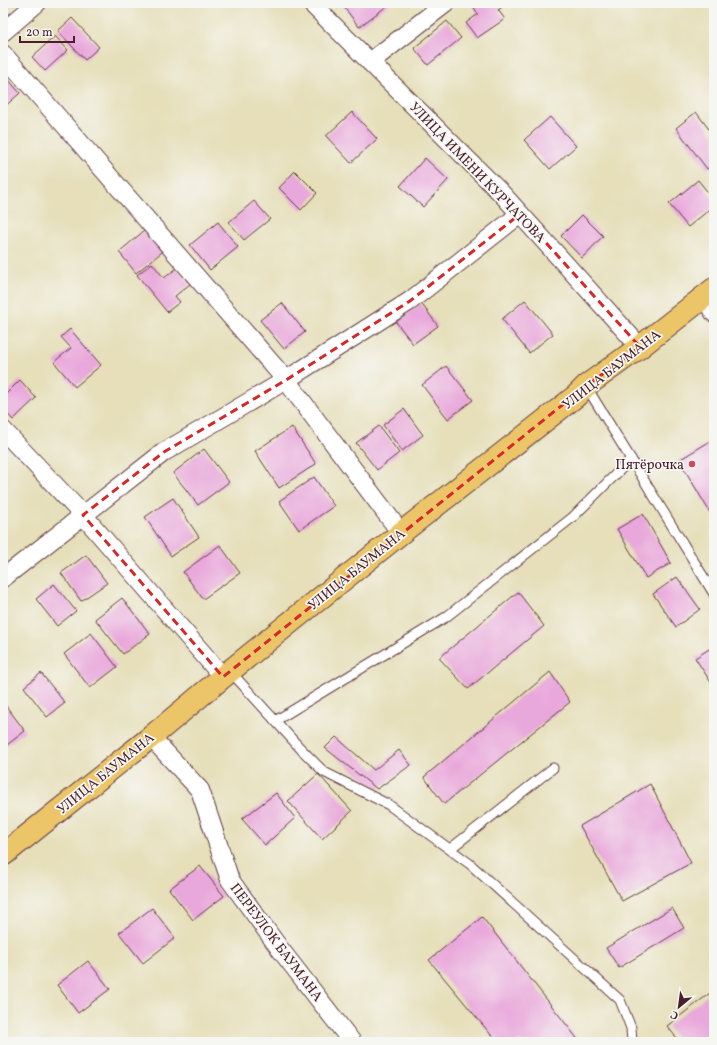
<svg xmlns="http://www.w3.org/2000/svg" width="717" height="1045" font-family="Vollkorn,serif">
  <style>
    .building { fill: #e9a8db }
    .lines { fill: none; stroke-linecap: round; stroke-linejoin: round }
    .service-casing { stroke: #613c40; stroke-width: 11 }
    .minor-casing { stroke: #613c40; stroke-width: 20 }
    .primary-casing { stroke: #613c40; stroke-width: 24 }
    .service { stroke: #fff; stroke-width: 9 }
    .minor { stroke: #fff; stroke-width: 18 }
    .primary { stroke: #ecc569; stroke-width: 22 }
    .marked { fill: none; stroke: #d62828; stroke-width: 3; stroke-dasharray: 8 5; stroke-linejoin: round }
    .poi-dot { fill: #d1495b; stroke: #f6f6f2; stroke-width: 1.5 }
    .labels { text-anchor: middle; stroke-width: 3.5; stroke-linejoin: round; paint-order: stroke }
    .street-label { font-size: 14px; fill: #4a1f2b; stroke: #f6f6f2 }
    .poi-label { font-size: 14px; fill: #4a1f2b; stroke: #f6f6f2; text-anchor: end }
  </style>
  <rect width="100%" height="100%" fill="#f6f6f2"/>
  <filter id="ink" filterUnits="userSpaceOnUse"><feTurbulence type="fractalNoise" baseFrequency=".025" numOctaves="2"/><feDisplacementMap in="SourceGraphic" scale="8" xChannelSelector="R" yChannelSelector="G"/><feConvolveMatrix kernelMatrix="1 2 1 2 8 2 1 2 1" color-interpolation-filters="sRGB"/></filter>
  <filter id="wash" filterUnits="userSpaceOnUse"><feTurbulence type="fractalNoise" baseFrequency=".012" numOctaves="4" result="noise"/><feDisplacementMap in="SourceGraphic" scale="16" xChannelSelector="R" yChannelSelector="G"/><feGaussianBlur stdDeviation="0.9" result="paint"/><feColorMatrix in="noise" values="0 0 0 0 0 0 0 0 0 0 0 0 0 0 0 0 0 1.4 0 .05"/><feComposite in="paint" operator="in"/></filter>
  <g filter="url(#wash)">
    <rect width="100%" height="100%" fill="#e6dfba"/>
    <g id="blocks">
      <g class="building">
        <path d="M 341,3 L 391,3 L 359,27 Z"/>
        <path d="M 471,3 L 508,3 L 498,10 L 505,19 L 477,38 L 466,23 L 478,14 Z"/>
        <path d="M 72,18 L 99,47 L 85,60 L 58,31 Z"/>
        <path d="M 447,21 L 461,38 L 428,65 L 414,48 Z"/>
        <path d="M 55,36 L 68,50 L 45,71 L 32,57 Z"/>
        <path d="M 7,78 L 20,93 L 3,108 L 3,81 Z"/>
        <path d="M 352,112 L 377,139 L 351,163 L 326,136 Z"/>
        <path d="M 696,112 L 714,136 L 714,164 L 707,169 L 676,128 Z"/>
        <path d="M 550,117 L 576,146 L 550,169 L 524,140 Z"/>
        <path d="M 425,158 L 448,180 L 423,207 L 400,186 Z"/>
        <path d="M 295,171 L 317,193 L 301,210 L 279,188 Z"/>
        <path d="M 698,180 L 714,200 L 714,206 L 688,227 L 669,204 Z"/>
        <path d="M 254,201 L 270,219 L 244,240 L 229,222 Z"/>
        <path d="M 582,215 L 603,236 L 582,258 L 561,236 Z"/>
        <path d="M 218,222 L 238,247 L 210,270 L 190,245 Z"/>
        <path d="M 145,230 L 162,252 L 136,273 L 119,252 Z"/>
        <path d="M 152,263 L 164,278 L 177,268 L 190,284 L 175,296 L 180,302 L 167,312 L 137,275 Z"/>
        <path d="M 525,300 L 553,334 L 529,353 L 502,319 Z"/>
        <path d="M 282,303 L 305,332 L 284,349 L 260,320 Z"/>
        <path d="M 421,303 L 438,326 L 413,344 L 396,322 Z"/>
        <path d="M 70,329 L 101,365 L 75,387 L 54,362 L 71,348 L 61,337 Z"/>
        <path d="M 446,366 L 473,400 L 448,419 L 422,385 Z"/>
        <path d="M 20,380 L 36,398 L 13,420 L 3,409 L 3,397 Z"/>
        <path d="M 404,409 L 423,435 L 402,451 L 383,425 Z"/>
        <path d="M 379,426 L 399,453 L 377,470 L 356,443 Z"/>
        <path d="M 292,427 L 316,464 L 279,488 L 255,451 Z"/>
        <path d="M 714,439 L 714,512 L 711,514 L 679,460 Z"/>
        <path d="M 204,449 L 229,482 L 198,505 L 173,473 Z"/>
        <path d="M 314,477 L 334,506 L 299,530 L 279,501 Z"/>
        <path d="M 173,498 L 199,537 L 171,556 L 145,517 Z"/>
        <path d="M 643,514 L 671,563 L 646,578 L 617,529 Z"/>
        <path d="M 220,545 L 240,573 L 203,599 L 183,572 Z"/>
        <path d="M 86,555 L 107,583 L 81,601 L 61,573 Z"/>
        <path d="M 677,577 L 700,609 L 676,627 L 653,594 Z"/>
        <path d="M 54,584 L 76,611 L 57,626 L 36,599 Z"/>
        <path d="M 518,592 L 544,626 L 468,689 L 439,658 Z"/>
        <path d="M 122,598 L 150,634 L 123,654 L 95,619 Z"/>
        <path d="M 91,633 L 117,667 L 90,688 L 64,654 Z"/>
        <path d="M 714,646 L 714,687 L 695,658 Z"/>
        <path d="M 550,672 L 570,702 L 444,804 L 424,777 Z"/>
        <path d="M 41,673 L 65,703 L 47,717 L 24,687 Z"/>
        <path d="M 3,702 L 25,731 L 3,748 Z"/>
        <path d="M 336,737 L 374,770 L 399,750 L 411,765 L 377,789 L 325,748 Z"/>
        <path d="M 318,774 L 352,811 L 322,839 L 288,801 Z"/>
        <path d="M 650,784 L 691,863 L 622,901 L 580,826 Z"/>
        <path d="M 276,793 L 295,818 L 265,845 L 242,819 Z"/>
        <path d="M 200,866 L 224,896 L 193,920 L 169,889 Z"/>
        <path d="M 152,908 L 175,938 L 143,963 L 119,933 Z"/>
        <path d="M 672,908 L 684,928 L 619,968 L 606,948 Z"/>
        <path d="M 482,917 L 580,1042 L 497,1042 L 429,960 Z"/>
        <path d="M 88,961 L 110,989 L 78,1013 L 57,985 Z"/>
        <path d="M 714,990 L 714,1042 L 680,1042 L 667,1026 Z"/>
      </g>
    </g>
  </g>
  <g filter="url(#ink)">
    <use href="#blocks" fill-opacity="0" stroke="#613c40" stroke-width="1"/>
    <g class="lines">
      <defs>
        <g id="service">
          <path d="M 586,386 L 714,594"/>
          <path d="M 230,671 L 300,748 L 324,772 L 389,805 L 470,864 L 620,1000 L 631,1028 L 632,1042"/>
          <path d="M 275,721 L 446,617 L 573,517 L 631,459"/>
          <path d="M 450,849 L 553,768"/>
        </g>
        <g id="minor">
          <path d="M 311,3 L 503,195 L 640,347"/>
          <path d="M 3,32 L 37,3"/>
          <path d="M 3,54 L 286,380 L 401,533"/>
          <path d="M 370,62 L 446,3"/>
          <path d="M 704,296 L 714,313"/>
          <path d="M 3,430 L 83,515 L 223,677"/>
          <path d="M 3,578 L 164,452 L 286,380 L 410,301 L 520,214"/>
          <path d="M 151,737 L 200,790 L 230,880 L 280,949 L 352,1042"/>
        </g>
        <path id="primary" d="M 3,855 L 151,737 L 230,671 L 401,533 L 576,396 L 586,386 L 640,347 L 714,289"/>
      </defs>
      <use href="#service" class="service-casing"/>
      <use href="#minor" class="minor-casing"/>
      <use href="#primary" class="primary-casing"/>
      <use href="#service" class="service"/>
      <use href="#minor" class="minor"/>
      <use href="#primary" class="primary"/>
    </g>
  </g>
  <path class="marked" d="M 520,214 L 640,347 L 586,386 L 223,677 L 83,515 L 164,452 L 286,380 L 410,301 Z"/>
  <circle class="poi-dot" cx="692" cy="464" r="4"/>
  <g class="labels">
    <g class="street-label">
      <text transform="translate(478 172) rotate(46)" y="5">УЛИЦА ИМЕНИ КУРЧАТОВА</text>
      <text transform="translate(611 369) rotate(-38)" y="5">УЛИЦА БАУМАНА</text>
      <text transform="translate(356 569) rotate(-39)" y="5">УЛИЦА БАУМАНА</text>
      <text transform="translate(105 773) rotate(-39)" y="5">УЛИЦА БАУМАНА</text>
      <text transform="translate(277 942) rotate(53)" y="5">ПЕРЕУЛОК БАУМАНА</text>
    </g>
    <g class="poi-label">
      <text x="684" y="469">Пятёрочка</text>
    </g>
  </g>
  <rect width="717" height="1045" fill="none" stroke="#f6f6f2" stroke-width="16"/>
  <g transform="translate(679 1007) rotate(209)" stroke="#f6f6f2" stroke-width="3" paint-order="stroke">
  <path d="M0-3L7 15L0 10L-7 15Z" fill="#4a1f2b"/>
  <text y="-6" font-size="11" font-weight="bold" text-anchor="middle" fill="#4a1f2b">С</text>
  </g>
  <path d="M20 36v6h54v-6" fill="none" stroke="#4a1f2b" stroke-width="2"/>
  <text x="26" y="36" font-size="12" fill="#4a1f2b" stroke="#f6f6f2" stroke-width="3" paint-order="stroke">20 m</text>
</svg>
